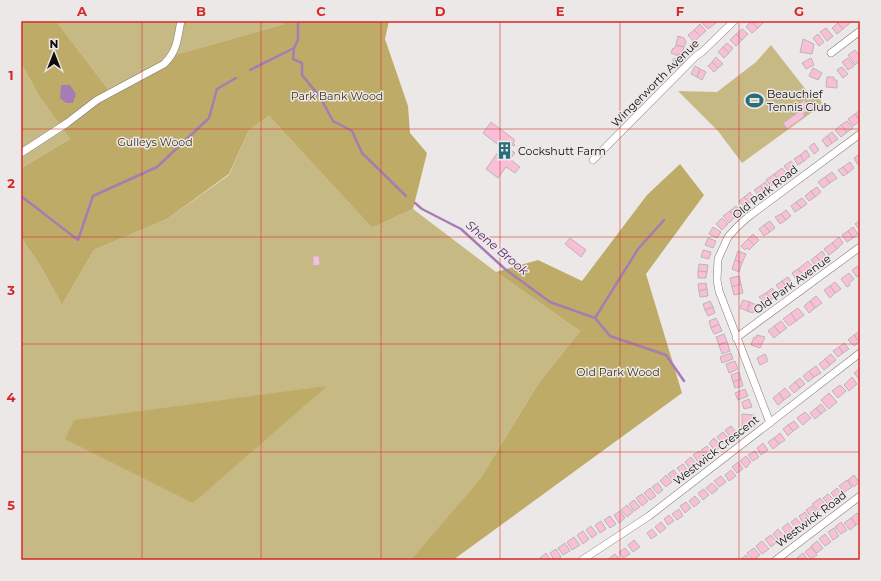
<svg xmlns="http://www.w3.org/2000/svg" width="881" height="581" font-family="Montserrat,sans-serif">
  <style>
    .green { fill: #c7b984 }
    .forest { fill: #beab67 }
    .water { fill: #a67db3 }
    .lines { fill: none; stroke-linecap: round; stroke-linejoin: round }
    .stream { stroke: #a67db3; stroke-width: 2.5 }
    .building { fill: #f8bfd7; stroke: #bab6b7 }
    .minor-casing { stroke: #7d7978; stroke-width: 8 }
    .minor { stroke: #fff; stroke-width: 7 }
    .grid { fill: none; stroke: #d62828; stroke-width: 1; stroke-opacity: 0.55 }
    .labels { text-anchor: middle; stroke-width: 3; stroke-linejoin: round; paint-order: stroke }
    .street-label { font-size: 11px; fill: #0e0c0c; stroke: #ede8e8 }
    .poi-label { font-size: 11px; fill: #0e0c0c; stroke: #ede8e8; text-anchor: start }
    .park-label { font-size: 11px; fill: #3c3415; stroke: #ede8e8 }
    .water-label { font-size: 12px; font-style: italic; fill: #592668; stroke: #ede8e8 }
    .neatline { fill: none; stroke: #d62828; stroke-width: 1.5 }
    .grid-label { font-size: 13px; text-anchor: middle; font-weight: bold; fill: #d62828 }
  </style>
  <rect width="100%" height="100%" fill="#ede8e8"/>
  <g class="green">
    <path d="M 56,21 L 284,21 L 284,24 L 167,57 L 108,89 Z"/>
    <path d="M 771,45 L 810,95 L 819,91 L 822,105 L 742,163 L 718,131 L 678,91 L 717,92 L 756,62 Z"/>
    <path d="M 21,63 L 39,96 L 70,139 L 21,168 Z"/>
    <path d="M 269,116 L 372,228 L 413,209 L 496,272 L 580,331 L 538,384 L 480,479 L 412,560 L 21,560 L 21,238 L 38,262 L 62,305 L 94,250 L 167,219 L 229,175 L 249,130 Z"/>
  </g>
  <g class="forest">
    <path d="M 21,21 L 56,21 L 108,89 L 167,57 L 284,24 L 284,21 L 389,21 L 385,39 L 408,106 L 410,133 L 427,153 L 413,209 L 372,228 L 269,116 L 249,130 L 229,174 L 167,219 L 94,250 L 62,305 L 38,262 L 21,238 L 21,168 L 70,139 L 39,96 L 21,63 Z"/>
    <path d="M 680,164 L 704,195 L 646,274 L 682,393 L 453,560 L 411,560 L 480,479 L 538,384 L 580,331 L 496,272 L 538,260 L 582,281 L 647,195 Z"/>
    <path d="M 327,386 L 193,503 L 65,439 L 74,420 Z"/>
  </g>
  <path class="water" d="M 61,85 L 70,85 L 76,94 L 73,103 L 66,103 L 60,98 Z"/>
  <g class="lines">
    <g class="stream">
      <path d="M 294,48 L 293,59 L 302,63 L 302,75 L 320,97 L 333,121 L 352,131 L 362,153 L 406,196"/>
      <path d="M 250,70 L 294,48 L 298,40 L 298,21"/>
      <path d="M 21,196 L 78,240 L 93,196 L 157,167 L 209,118 L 217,89 L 236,78"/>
      <path d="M 415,203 L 422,209 L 461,229 L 505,269 L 550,302 L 595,318 L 610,336 L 666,355 L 684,381"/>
      <path d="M 595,318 L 638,249 L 664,220"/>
    </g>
  </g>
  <g class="building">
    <path d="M 703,21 L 714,21 L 716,23 L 708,29 L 702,23 Z"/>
    <path d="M 751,21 L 762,21 L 763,23 L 758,28 Z"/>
    <path d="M 751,21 L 758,28 L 752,33 L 746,27 Z"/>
    <path d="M 836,21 L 849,21 L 850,23 L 843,29 Z"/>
    <path d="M 838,23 L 843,29 L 837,34 L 832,28 Z"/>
    <path d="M 700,24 L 706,31 L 700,36 L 694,30 Z"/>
    <path d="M 826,28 L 833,36 L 827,41 L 820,32 Z"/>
    <path d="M 742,29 L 748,34 L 742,40 L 736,34 Z"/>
    <path d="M 694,30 L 700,36 L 694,42 L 688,35 Z"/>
    <path d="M 736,34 L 742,40 L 736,46 L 730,40 Z"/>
    <path d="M 818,34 L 824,42 L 819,46 L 813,38 Z"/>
    <path d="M 678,36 L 684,38 L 686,42 L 684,47 L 676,45 Z"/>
    <path d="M 803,39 L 814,44 L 812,54 L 800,52 Z"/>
    <path d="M 727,43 L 733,48 L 729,53 L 723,47 Z"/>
    <path d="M 676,45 L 684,47 L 681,55 L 678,54 L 678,56 L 671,53 L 673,48 L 674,49 Z"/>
    <path d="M 723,47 L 729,53 L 724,58 L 718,52 Z"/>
    <path d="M 855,50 L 860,56 L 860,61 L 855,65 L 848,55 Z"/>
    <path d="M 682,57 L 684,64 L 682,64 L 682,67 L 673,69 L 672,65 L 674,64 L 673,59 Z"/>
    <path d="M 716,57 L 723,64 L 718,68 L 712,62 Z"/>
    <path d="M 811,58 L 814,65 L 806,69 L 802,63 Z"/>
    <path d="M 848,58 L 854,66 L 848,70 L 842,62 Z"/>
    <path d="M 712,62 L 718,68 L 714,72 L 708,66 Z"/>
    <path d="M 695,66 L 700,69 L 697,77 L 691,74 Z"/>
    <path d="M 842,67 L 848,74 L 843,78 L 837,70 Z"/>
    <path d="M 813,68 L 822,73 L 818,80 L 809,76 Z"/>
    <path d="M 700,69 L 706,72 L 702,80 L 697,77 Z"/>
    <path d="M 827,77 L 834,77 L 834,80 L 837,80 L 837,88 L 826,87 Z"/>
    <path d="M 804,100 L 808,105 L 811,103 L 814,107 L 803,114 L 805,116 L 787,129 L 783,123 L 804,108 L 800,103 Z"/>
    <path d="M 860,110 L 860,120 L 855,114 Z"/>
    <path d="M 855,114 L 860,121 L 853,126 L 848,119 Z"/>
    <path d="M 847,121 L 853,128 L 847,132 L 841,125 Z"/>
    <path d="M 491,122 L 515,140 L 513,143 L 515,145 L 514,146 L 512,145 L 509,149 L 515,153 L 510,159 L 520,167 L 515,173 L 506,167 L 498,178 L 486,169 L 504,144 L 506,145 L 507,144 L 504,142 L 501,147 L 483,133 Z"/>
    <path d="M 841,125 L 847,132 L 841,137 L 835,130 Z"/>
    <path d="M 832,132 L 838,139 L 832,143 L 827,136 Z"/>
    <path d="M 827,136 L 832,143 L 827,147 L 822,140 Z"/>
    <path d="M 814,143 L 819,150 L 814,154 L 809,147 Z"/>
    <path d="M 806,150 L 810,156 L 804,161 L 800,155 Z"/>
    <path d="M 860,154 L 860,164 L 858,165 L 854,158 Z"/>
    <path d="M 800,155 L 804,161 L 798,165 L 794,159 Z"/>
    <path d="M 791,161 L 796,167 L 789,172 L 784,166 Z"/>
    <path d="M 850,162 L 854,168 L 848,173 L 843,167 Z"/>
    <path d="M 843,167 L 848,173 L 843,176 L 838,170 Z"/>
    <path d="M 782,168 L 787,174 L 779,180 L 774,174 Z"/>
    <path d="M 832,172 L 837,178 L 830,183 L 825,177 Z"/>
    <path d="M 774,174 L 779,180 L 771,186 L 766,180 Z"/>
    <path d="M 825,177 L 830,183 L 823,188 L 818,182 Z"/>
    <path d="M 765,182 L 770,188 L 765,192 L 760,186 Z"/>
    <path d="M 760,186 L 765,192 L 759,196 L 754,190 Z"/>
    <path d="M 817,187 L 821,192 L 815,197 L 811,191 Z"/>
    <path d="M 811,191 L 815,197 L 809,201 L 805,196 Z"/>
    <path d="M 750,192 L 755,199 L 749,203 L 744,197 Z"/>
    <path d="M 744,197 L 749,203 L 744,207 L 739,201 Z"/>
    <path d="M 802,198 L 807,204 L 801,208 L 796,202 Z"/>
    <path d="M 796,202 L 801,208 L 795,212 L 791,206 Z"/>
    <path d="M 736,206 L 742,212 L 735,217 L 730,211 Z"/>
    <path d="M 786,210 L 791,216 L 786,220 L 781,214 Z"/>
    <path d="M 730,211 L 735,217 L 729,223 L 723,216 Z"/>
    <path d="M 781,214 L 786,220 L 780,224 L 775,217 Z"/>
    <path d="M 722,218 L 728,224 L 722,230 L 716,224 Z"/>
    <path d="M 860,220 L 860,230 L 855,224 Z"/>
    <path d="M 770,221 L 775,228 L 770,232 L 764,225 Z"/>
    <path d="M 764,225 L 770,232 L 764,236 L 759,229 Z"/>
    <path d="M 713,227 L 721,232 L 717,238 L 709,234 Z"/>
    <path d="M 853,227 L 858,234 L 853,238 L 848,231 Z"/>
    <path d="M 848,231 L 853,238 L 847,242 L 842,235 Z"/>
    <path d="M 753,234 L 759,240 L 754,245 L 748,239 Z"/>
    <path d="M 839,237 L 843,243 L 837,249 L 832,243 Z"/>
    <path d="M 570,238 L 586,250 L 581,257 L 565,244 Z"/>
    <path d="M 708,238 L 716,241 L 713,248 L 705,245 Z"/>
    <path d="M 748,239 L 754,245 L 749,250 L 747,248 L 745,250 L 741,246 Z"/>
    <path d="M 832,243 L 837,249 L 829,255 L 824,249 Z"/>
    <path d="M 703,250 L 711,252 L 709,259 L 701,257 Z"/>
    <path d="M 738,251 L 746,254 L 742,263 L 735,260 Z"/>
    <path d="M 822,251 L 827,258 L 821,262 L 816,256 Z"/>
    <path d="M 313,256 L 319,256 L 320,265 L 313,266 Z"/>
    <path d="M 816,256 L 821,262 L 816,267 L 811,260 Z"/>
    <path d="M 735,260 L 742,263 L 739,272 L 732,269 Z"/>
    <path d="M 808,261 L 813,267 L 803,275 L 798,269 Z"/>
    <path d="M 699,264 L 708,265 L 707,272 L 698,271 Z"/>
    <path d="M 858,266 L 860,268 L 860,275 L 857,277 L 852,270 Z"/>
    <path d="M 798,269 L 803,275 L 796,279 L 792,273 Z"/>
    <path d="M 698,271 L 707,272 L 706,278 L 698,278 Z"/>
    <path d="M 849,273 L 854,279 L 849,283 L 850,285 L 847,287 L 841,279 Z"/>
    <path d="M 739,276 L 741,284 L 732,287 L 730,278 Z"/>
    <path d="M 788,277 L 793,284 L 787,288 L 782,281 Z"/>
    <path d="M 782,281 L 787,288 L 781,292 L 776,285 Z"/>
    <path d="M 835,282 L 841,289 L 835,293 L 830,286 Z"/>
    <path d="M 706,283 L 707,289 L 699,291 L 698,284 Z"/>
    <path d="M 741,284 L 743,293 L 734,295 L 732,287 Z"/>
    <path d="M 830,286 L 835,293 L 830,298 L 824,290 Z"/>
    <path d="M 772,288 L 777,295 L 771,300 L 766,293 Z"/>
    <path d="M 707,289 L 708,296 L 700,297 L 699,291 Z"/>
    <path d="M 766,293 L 771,300 L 765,304 L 759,297 Z"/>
    <path d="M 816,296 L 822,303 L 815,308 L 810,301 Z"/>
    <path d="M 743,300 L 750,302 L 747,311 L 740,308 Z"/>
    <path d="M 710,301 L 713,307 L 705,310 L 703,304 Z"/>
    <path d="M 810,301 L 815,308 L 809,313 L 804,306 Z"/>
    <path d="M 750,302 L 756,305 L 753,313 L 747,311 Z"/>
    <path d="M 713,307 L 715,313 L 708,316 L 705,310 Z"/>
    <path d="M 798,308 L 804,315 L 796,321 L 791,313 Z"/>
    <path d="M 791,313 L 796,321 L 789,326 L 783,319 Z"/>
    <path d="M 716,318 L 719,324 L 711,328 L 709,321 Z"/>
    <path d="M 781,321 L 787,328 L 780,333 L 774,326 Z"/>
    <path d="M 719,324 L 722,331 L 714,334 L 711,328 Z"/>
    <path d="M 774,326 L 780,333 L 774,338 L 768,331 Z"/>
    <path d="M 860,331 L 860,341 L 859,342 L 854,335 Z"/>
    <path d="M 724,334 L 727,342 L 719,345 L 716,337 Z"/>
    <path d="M 757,335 L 765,337 L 760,348 L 751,345 L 754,337 L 756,338 Z"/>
    <path d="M 854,335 L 859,342 L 854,346 L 848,340 Z"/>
    <path d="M 727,342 L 730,351 L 722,354 L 719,345 Z"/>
    <path d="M 844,343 L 849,349 L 843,353 L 839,347 Z"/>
    <path d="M 839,347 L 843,353 L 838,357 L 833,351 Z"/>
    <path d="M 731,353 L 733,359 L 722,363 L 720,357 Z"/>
    <path d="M 765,354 L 768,361 L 760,365 L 757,358 Z"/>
    <path d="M 831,354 L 836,360 L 830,365 L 825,359 Z"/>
    <path d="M 825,359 L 830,365 L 824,370 L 819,364 Z"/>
    <path d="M 735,361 L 738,369 L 729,373 L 726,364 Z"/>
    <path d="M 816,366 L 821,373 L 814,377 L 809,371 Z"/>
    <path d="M 860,368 L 860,380 L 854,373 Z"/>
    <path d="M 809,371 L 814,377 L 808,382 L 803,376 Z"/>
    <path d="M 739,372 L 741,379 L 733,382 L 731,375 Z"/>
    <path d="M 852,377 L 857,384 L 849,391 L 844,385 Z"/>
    <path d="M 800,378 L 805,384 L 800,388 L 795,382 Z"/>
    <path d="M 741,379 L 743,386 L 735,388 L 733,382 Z"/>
    <path d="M 795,382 L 800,388 L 794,393 L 789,387 Z"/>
    <path d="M 840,385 L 846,391 L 838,398 L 832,391 Z"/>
    <path d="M 785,388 L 791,395 L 784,400 L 779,393 Z"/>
    <path d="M 745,389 L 748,396 L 738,400 L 735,393 Z"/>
    <path d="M 779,393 L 784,400 L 778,405 L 773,398 Z"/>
    <path d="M 829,393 L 837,402 L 829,409 L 821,400 Z"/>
    <path d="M 749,399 L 752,407 L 744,409 L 742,402 Z"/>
    <path d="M 821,404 L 826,410 L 821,414 L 816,408 Z"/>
    <path d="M 816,408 L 821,414 L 815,419 L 810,413 Z"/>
    <path d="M 805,412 L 811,418 L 803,425 L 797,418 Z"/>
    <path d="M 742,414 L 754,415 L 754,427 L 742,427 Z"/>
    <path d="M 794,421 L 799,427 L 793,431 L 788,425 Z"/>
    <path d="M 788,425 L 793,431 L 788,436 L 783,429 Z"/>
    <path d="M 731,426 L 737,433 L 731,438 L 725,430 Z"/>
    <path d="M 723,432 L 729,439 L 723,444 L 717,437 Z"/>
    <path d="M 780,433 L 785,440 L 779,444 L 774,438 Z"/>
    <path d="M 714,438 L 721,446 L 715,451 L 709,443 Z"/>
    <path d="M 774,438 L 779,444 L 773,449 L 768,442 Z"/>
    <path d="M 763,443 L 768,450 L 761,455 L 757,448 Z"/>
    <path d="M 707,446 L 713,453 L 707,457 L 701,450 Z"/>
    <path d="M 699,451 L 705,458 L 699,463 L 693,455 Z"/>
    <path d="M 755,451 L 759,457 L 753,461 L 748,455 Z"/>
    <path d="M 746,456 L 751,462 L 746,468 L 740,461 Z"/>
    <path d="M 691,457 L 697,465 L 691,470 L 685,462 Z"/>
    <path d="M 738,462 L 743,469 L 737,473 L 732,467 Z"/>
    <path d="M 683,464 L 688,471 L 683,475 L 677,468 Z"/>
    <path d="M 674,470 L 679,478 L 674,482 L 668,474 Z"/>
    <path d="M 731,470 L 736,476 L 729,481 L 725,475 Z"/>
    <path d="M 666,475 L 672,482 L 666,487 L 660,481 Z"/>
    <path d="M 854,475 L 859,482 L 854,487 L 848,480 Z"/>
    <path d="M 721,476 L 726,482 L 719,487 L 714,481 Z"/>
    <path d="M 847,480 L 852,487 L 844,492 L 839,486 Z"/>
    <path d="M 658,483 L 663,490 L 658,494 L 652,487 Z"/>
    <path d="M 712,483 L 718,489 L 712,494 L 706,488 Z"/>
    <path d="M 650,488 L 656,496 L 650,500 L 644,493 Z"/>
    <path d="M 837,488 L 842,494 L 836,499 L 831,493 Z"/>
    <path d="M 704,489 L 709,495 L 703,500 L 698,493 Z"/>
    <path d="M 642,494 L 648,501 L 642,506 L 636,498 Z"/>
    <path d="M 828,494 L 834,500 L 829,505 L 823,498 Z"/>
    <path d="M 695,496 L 700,502 L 694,507 L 689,501 Z"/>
    <path d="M 820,498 L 826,505 L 818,511 L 812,504 Z"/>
    <path d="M 634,500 L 640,507 L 634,511 L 629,504 Z"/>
    <path d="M 686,502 L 691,508 L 685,513 L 680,506 Z"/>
    <path d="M 627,505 L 633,512 L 627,517 L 621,510 Z"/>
    <path d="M 812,506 L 817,513 L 811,517 L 806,510 Z"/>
    <path d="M 679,509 L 683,516 L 677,520 L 672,514 Z"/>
    <path d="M 620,511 L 625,518 L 619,523 L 614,515 Z"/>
    <path d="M 805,512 L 809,518 L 803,523 L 799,516 Z"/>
    <path d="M 857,513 L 860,516 L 860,522 L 856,525 L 851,518 Z"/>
    <path d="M 669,515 L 674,521 L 668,525 L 664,519 Z"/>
    <path d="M 610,516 L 616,524 L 610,528 L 604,520 Z"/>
    <path d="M 796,518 L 801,524 L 796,528 L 791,522 Z"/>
    <path d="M 851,518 L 856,525 L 850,530 L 844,523 Z"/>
    <path d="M 601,521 L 606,529 L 600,533 L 595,525 Z"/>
    <path d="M 661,522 L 666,528 L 660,533 L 655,527 Z"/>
    <path d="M 841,522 L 847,530 L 841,534 L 835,527 Z"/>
    <path d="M 788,523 L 793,530 L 787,535 L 782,528 Z"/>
    <path d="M 591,526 L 597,534 L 592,538 L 586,530 Z"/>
    <path d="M 834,528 L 839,536 L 833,540 L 828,532 Z"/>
    <path d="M 652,529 L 657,535 L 651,539 L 647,533 Z"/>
    <path d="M 778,529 L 784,536 L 779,541 L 773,534 Z"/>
    <path d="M 583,531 L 589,539 L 583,544 L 577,535 Z"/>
    <path d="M 825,534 L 831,542 L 825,546 L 819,539 Z"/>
    <path d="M 771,535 L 777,542 L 771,547 L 765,539 Z"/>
    <path d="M 574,537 L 580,545 L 572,550 L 567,542 Z"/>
    <path d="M 634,540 L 640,547 L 633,552 L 628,545 Z"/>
    <path d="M 762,541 L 769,549 L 762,554 L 756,546 Z"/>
    <path d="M 817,541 L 823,548 L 817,553 L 811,546 Z"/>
    <path d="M 565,543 L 570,551 L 563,555 L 558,548 Z"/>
    <path d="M 811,547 L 817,555 L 811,559 L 805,552 Z"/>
    <path d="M 625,548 L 630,554 L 623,558 L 619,552 Z"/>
    <path d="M 754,548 L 760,555 L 753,560 L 747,553 Z"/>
    <path d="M 556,549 L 561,557 L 557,560 L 554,560 L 550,553 Z"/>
    <path d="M 546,553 L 551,560 L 542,560 L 540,558 Z"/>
    <path d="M 803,553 L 808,560 L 798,560 L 797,558 Z"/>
    <path d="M 615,554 L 620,560 L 609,560 L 608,559 Z"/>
    <path d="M 746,555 L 750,560 L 740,560 Z"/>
  </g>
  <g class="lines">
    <defs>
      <g id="minor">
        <path d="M 831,53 L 860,31"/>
        <path d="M 21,153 L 67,123 L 97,100 L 164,64 C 178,50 177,39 181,21"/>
        <path d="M 593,160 L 696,56 L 702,52 L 734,21"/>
        <path d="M 736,338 L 860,247"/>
        <path d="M 770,423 L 719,291 L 717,280 L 718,259 L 728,237 L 737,227 L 748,217 L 860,134"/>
        <path d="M 582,560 L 649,516 L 860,353"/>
        <path d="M 776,560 L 860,496"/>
      </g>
    </defs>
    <use href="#minor" class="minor-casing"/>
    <use href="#minor" class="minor"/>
  </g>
  <path class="grid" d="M 142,21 L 142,560M 261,21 L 261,560M 381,21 L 381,560M 500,21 L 500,560M 620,21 L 620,560M 739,21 L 739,560M 21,129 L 860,129M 21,237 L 860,237M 21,344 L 860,344M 21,452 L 860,452"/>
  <defs>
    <symbol id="stadium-bare" viewBox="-9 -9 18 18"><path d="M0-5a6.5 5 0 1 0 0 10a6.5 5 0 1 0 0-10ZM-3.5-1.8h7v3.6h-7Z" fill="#296e7d" stroke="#ede8e8" stroke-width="2.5" paint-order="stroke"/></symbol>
    <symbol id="building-bare" viewBox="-9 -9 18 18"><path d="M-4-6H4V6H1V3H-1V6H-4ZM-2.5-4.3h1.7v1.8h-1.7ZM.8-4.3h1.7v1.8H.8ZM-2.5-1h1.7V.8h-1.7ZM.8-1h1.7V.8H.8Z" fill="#296e7d" stroke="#ede8e8" stroke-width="2.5" paint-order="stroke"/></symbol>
  </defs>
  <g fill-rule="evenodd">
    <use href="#stadium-bare" x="742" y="88" width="25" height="25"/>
    <use href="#building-bare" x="492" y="138" width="25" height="25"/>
  </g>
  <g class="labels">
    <g class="street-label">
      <text transform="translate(655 83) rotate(-45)" y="4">Wingerworth Avenue</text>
      <text transform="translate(765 192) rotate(-38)" y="4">Old Park Road</text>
      <text transform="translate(792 284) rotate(-36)" y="4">Old Park Avenue</text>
      <text transform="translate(716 450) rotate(-38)" y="4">Westwick Crescent</text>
      <text transform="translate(811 519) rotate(-37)" y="4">Westwick Road</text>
    </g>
    <g class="poi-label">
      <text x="767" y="98">Beauchief<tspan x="767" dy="13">Tennis Club</tspan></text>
      <text x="518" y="155">Cockshutt Farm</text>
    </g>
    <g class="park-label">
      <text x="337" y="100">Park Bank Wood</text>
      <text x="155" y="146">Gulleys Wood</text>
      <text x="618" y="376">Old Park Wood</text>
    </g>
    <g class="water-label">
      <text transform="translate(497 248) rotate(40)" y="4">Shene Brook</text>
    </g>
  </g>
  <rect width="881" height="581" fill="none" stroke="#ede8e8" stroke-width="44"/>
  <g transform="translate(54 54)" stroke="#ede8e8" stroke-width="3" paint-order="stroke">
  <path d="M0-3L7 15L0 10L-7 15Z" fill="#0e0c0c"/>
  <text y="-6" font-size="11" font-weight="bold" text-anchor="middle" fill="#0e0c0c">N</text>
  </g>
  <rect x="22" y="22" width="837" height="537" class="neatline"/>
  <g class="grid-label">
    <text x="82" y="16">A</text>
    <text x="201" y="16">B</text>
    <text x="321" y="16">C</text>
    <text x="440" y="16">D</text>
    <text x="560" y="16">E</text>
    <text x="680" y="16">F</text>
    <text x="799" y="16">G</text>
    <text x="11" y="80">1</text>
    <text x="11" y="188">2</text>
    <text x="11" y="295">3</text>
    <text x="11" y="402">4</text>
    <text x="11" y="510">5</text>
  </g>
</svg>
